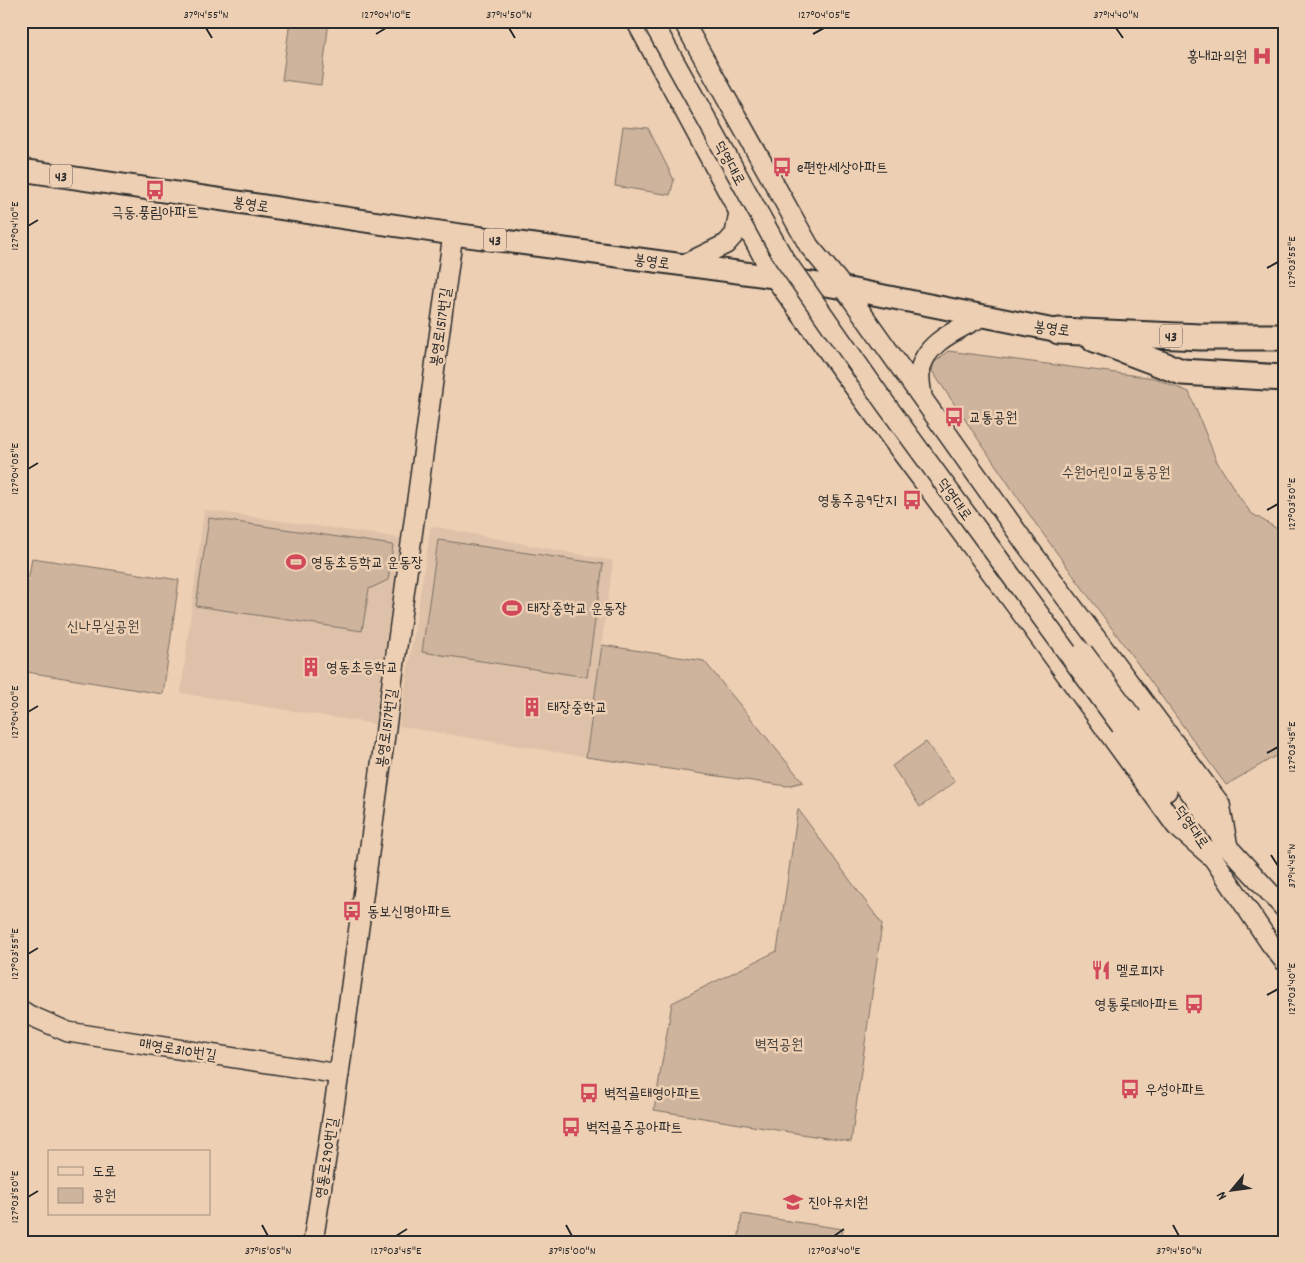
<svg xmlns="http://www.w3.org/2000/svg" width="1305" height="1263" font-family="Dekko,'Poor Story',sans-serif">
  <style>
    .built { fill: #ddc1a8 }
    .green { fill: #ceb49d; stroke: #7c7064 }
    .lines { fill: none; stroke-linecap: round; stroke-linejoin: round }
    .secondary-casing { stroke: #2b2b2b; stroke-width: 22 }
    .primary-casing { stroke: #2b2b2b; stroke-width: 25 }
    .highway-casing { stroke: #2b2b2b; stroke-width: 29 }
    .secondary { stroke: #edcfb3; stroke-width: 19 }
    .primary { stroke: #edcfb3; stroke-width: 21 }
    .highway { stroke: #edcfb3; stroke-width: 25 }
    .secondary-bridge-casing { stroke: #2b2b2b; stroke-width: 22; stroke-linecap: butt }
    .secondary-bridge { stroke: #edcfb3; stroke-width: 19 }
    .ticks { fill: none; stroke: #2b2b2b; stroke-width: 2 }
    .labels { text-anchor: middle; stroke-width: 5; stroke-linejoin: round; paint-order: stroke }
    .shield { fill: #edcfb3; stroke: #655c54; stroke-width: 1 }
    .shield-label { font-size: 14px; font-weight: bold; fill: #2b2b2b }
    .poi-label { font-size: 15px; fill: #2b2b2b; stroke: #edcfb3; text-anchor: start }
    .street-label { font-size: 15px; fill: #2b2b2b; stroke: #edcfb3 }
    .park-label { font-size: 15px; fill: #43403c; stroke: #edcfb3 }
    .neatline { fill: none; stroke: #2b2b2b; stroke-width: 2 }
    .ticks-label { font-size: 12px; text-anchor: middle; fill: #2b2b2b }
  </style>
  <rect width="100%" height="100%" fill="#edcfb3"/>
  <filter id="ink" filterUnits="userSpaceOnUse"><feTurbulence type="fractalNoise" baseFrequency=".02" numOctaves="2"/><feDisplacementMap in="SourceGraphic" scale="10" xChannelSelector="R" yChannelSelector="G"/><feConvolveMatrix kernelMatrix="1 2 1 2 8 2 1 2 1" color-interpolation-filters="sRGB"/></filter>
  <g filter="url(#ink)">
    <g class="built">
      <path d="M 204,510 L 400,538 L 375,724 L 181,693 Z"/>
      <path d="M 431,526 L 613,561 L 586,757 L 399,726 Z"/>
    </g>
    <g class="green">
      <path d="M 290,21 L 329,21 L 321,85 L 282,80 Z"/>
      <path d="M 623,126 L 648,128 L 674,180 L 670,195 L 615,186 Z"/>
      <path d="M 948,351 L 1154,378 L 1189,392 L 1217,462 L 1240,498 L 1251,513 L 1284,533 L 1284,751 L 1226,785 L 1033,520 L 932,371 L 934,363 Z"/>
      <path d="M 209,518 L 393,545 L 388,580 L 369,589 L 362,631 L 196,606 Z"/>
      <path d="M 438,540 L 603,564 L 587,677 L 422,652 Z"/>
      <path d="M 32,558 L 179,580 L 163,694 L 21,671 L 21,622 Z"/>
      <path d="M 602,645 L 704,661 L 803,782 L 787,786 L 586,757 Z"/>
      <path d="M 926,742 L 955,782 L 920,807 L 892,766 Z"/>
      <path d="M 798,809 L 882,924 L 851,1142 L 654,1110 L 672,1003 L 777,951 Z"/>
      <path d="M 742,1214 L 843,1229 L 841,1242 L 738,1242 Z"/>
    </g>
    <g class="lines">
      <defs>
        <g id="secondary">
          <path d="M 636,21 L 774,277 L 902,453 L 1031,626 L 1176,826 L 1213,858"/>
          <path d="M 683,21 L 809,246 L 844,288 L 1025,543 L 1220,804 L 1228,847"/>
          <path d="M 683,265 L 726,244 L 735,234 L 739,212"/>
          <path d="M 922,396 C 921,389 919,380 920,373 C 923,342 960,329 983,316"/>
          <path d="M 1132,717 L 1193,796 L 1228,847 L 1284,908"/>
          <path d="M 1121,726 L 1167,791"/>
          <path d="M 1207,849 L 1270,943 L 1284,961"/>
          <path d="M 21,1010 L 29,1015 L 68,1032 L 339,1074"/>
          <path d="M 313,1242 L 339,1074 L 453,234"/>
        </g>
        <path id="primary" d="M 21,170 L 453,234 L 774,277 L 844,288 L 1059,331"/>
        <g id="highway">
          <path d="M 1059,331 L 1201,337 L 1284,337"/>
          <path d="M 1095,339 L 1182,372 L 1284,378"/>
        </g>
      </defs>
      <use href="#secondary" class="secondary-casing"/>
      <use href="#primary" class="primary-casing"/>
      <use href="#highway" class="highway-casing"/>
      <use href="#secondary" class="secondary"/>
      <use href="#primary" class="primary"/>
      <use href="#highway" class="highway"/>
      <defs>
        <g id="secondary-bridge">
          <path d="M 652,21 L 783,257 L 885,403 L 1121,726"/>
          <path d="M 1083,652 L 1132,717"/>
        </g>
      </defs>
      <use href="#secondary-bridge" class="secondary-bridge-casing"/>
      <use href="#secondary-bridge" class="secondary-bridge"/>
    </g>
  </g>
  <path class="ticks" d="M 206,28 L 212,38M 509,28 L 515,38M 1116,28 L 1123,38M 376,34 L 386,28M 813,34 L 824,28M 28,226 L 38,220M 1267,268 L 1278,262M 28,469 L 38,463M 1267,510 L 1278,504M 28,712 L 38,706M 1267,753 L 1278,747M 1271,855 L 1278,866M 28,954 L 38,948M 1267,995 L 1278,989M 28,1197 L 38,1191M 262,1225 L 268,1236M 566,1225 L 572,1236M 1173,1225 L 1179,1236M 396,1236 L 407,1229M 834,1236 L 844,1229"/>
  <defs>
    <symbol id="hospital-bare" viewBox="-9 -9 18 18"><path d="M-5-5h3v3.5h4V-5h3V5h-3V1.5h-4V5h-3Z" fill="#d1495b" stroke="#edcfb3" stroke-width="2.5" paint-order="stroke"/></symbol>
    <symbol id="bus-bare" viewBox="-9 -9 18 18"><path d="M-5-6H5V4H4V6H2V4H-2V6H-4V4H-5ZM-3.5-4V0h7V-4ZM-3.5 1.2v1.5H-2V1.2ZM2 1.2v1.5H3.5V1.2Z" fill="#d1495b" stroke="#edcfb3" stroke-width="2.5" paint-order="stroke"/></symbol>
    <symbol id="stadium-bare" viewBox="-9 -9 18 18"><path d="M0-5a6.5 5 0 1 0 0 10a6.5 5 0 1 0 0-10ZM-3.5-1.8h7v3.6h-7Z" fill="#d1495b" stroke="#edcfb3" stroke-width="2.5" paint-order="stroke"/></symbol>
    <symbol id="building-bare" viewBox="-9 -9 18 18"><path d="M-4-6H4V6H1V3H-1V6H-4ZM-2.5-4.3h1.7v1.8h-1.7ZM.8-4.3h1.7v1.8H.8ZM-2.5-1h1.7V.8h-1.7ZM.8-1h1.7V.8H.8Z" fill="#d1495b" stroke="#edcfb3" stroke-width="2.5" paint-order="stroke"/></symbol>
    <symbol id="restaurant-bare" viewBox="-9 -9 18 18"><path d="M-5-6h1v4h1v-4h1v4h1v-4h1v5L-1.5 .5V6h-2V.5L-5-1ZM5-6V6H3V1.5H1.5Q1.5-4 5-6Z" fill="#d1495b" stroke="#edcfb3" stroke-width="2.5" paint-order="stroke"/></symbol>
    <symbol id="school-bare" viewBox="-9 -9 18 18"><path d="M0-5L7-2L0 1L-7-2ZM-4 1L0 2.5L4 1V4Q0 6-4 4Z" fill="#d1495b" stroke="#edcfb3" stroke-width="2.5" paint-order="stroke"/></symbol>
  </defs>
  <g fill-rule="evenodd">
    <use href="#hospital-bare" x="1248" y="42" width="28" height="28"/>
    <use href="#bus-bare" x="768" y="153" width="28" height="28"/>
    <use href="#bus-bare" x="141" y="176" width="28" height="28"/>
    <use href="#bus-bare" x="940" y="403" width="28" height="28"/>
    <use href="#bus-bare" x="898" y="486" width="28" height="28"/>
    <use href="#stadium-bare" x="282" y="548" width="28" height="28"/>
    <use href="#stadium-bare" x="498" y="594" width="28" height="28"/>
    <use href="#building-bare" x="297" y="653" width="28" height="28"/>
    <use href="#building-bare" x="518" y="693" width="28" height="28"/>
    <use href="#bus-bare" x="338" y="897" width="28" height="28"/>
    <use href="#restaurant-bare" x="1087" y="956" width="28" height="28"/>
    <use href="#bus-bare" x="1180" y="990" width="28" height="28"/>
    <use href="#bus-bare" x="1116" y="1075" width="28" height="28"/>
    <use href="#bus-bare" x="575" y="1079" width="28" height="28"/>
    <use href="#bus-bare" x="557" y="1113" width="28" height="28"/>
    <use href="#school-bare" x="779" y="1188" width="28" height="28"/>
  </g>
  <g class="labels">
    <g class="shield">
      <rect x="50" y="164.5" width="22" height="23" rx="4"/>
      <rect x="484" y="228.5" width="22" height="23" rx="4"/>
      <rect x="1160" y="324.5" width="22" height="23" rx="4"/>
    </g>
    <g class="shield-label">
      <text x="61" y="181">43</text>
      <text x="495" y="245">43</text>
      <text x="1171" y="341">43</text>
    </g>
    <g class="poi-label">
      <text x="1247" y="61" text-anchor="end">홍내과의원</text>
      <text x="797" y="172">e편한세상아파트</text>
      <text x="155" y="217" text-anchor="middle">극동.풍림아파트</text>
      <text x="969" y="422">교통공원</text>
      <text x="897" y="505" text-anchor="end">영통주공9단지</text>
      <text x="311" y="567">영동초등학교 운동장</text>
      <text x="527" y="613">태장중학교 운동장</text>
      <text x="326" y="672">영동초등학교</text>
      <text x="547" y="712">태장중학교</text>
      <text x="367" y="916">동보신명아파트</text>
      <text x="1116" y="975">멜로피자</text>
      <text x="1179" y="1009" text-anchor="end">영통롯데아파트</text>
      <text x="1145" y="1094">우성아파트</text>
      <text x="604" y="1098">벽적골태영아파트</text>
      <text x="586" y="1132">벽적골주공아파트</text>
      <text x="808" y="1207">진아유치원</text>
    </g>
    <g class="street-label">
      <text transform="translate(730 163) rotate(61)" y="5">덕영대로</text>
      <text transform="translate(251 204) rotate(9)" y="5">봉영로</text>
      <text transform="translate(652 261) rotate(8)" y="5">봉영로</text>
      <text transform="translate(440 327) rotate(-82)" y="5">봉영로1517번길</text>
      <text transform="translate(1052 328) rotate(8)" y="5">봉영로</text>
      <text transform="translate(955 499) rotate(54)" y="5">덕영대로</text>
      <text transform="translate(386 728) rotate(-82)" y="5">봉영로1517번길</text>
      <text transform="translate(1192 827) rotate(55)" y="5">덕영대로</text>
      <text transform="translate(178 1049) rotate(9)" y="5">매영로310번길</text>
      <text transform="translate(326 1158) rotate(-81)" y="5">영통로290번길</text>
    </g>
    <g class="park-label">
      <text x="1116" y="477">수원어린이교통공원</text>
      <text x="103" y="631">신나무실공원</text>
      <text x="779" y="1049">벽적공원</text>
    </g>
  </g>
  <rect width="1305" height="1263" fill="none" stroke="#edcfb3" stroke-width="55"/>
  <rect x="48" y="1150" width="162" height="65" fill="#edcfb3" stroke="#9f8d7d"/>
  <rect x="58" y="1167" width="25" height="8" fill="#edcfb3" stroke="#9f8d7d"/>
  <text x="92" y="1176" font-size="15" fill="#2b2b2b">도로</text>
  <rect x="58" y="1188" width="25" height="15" fill="#ceb49d" stroke="#9f8d7d"/>
  <text x="92" y="1200" font-size="15" fill="#2b2b2b">공원</text>
  <g transform="translate(1232 1190) rotate(241)" stroke="#edcfb3" stroke-width="4" paint-order="stroke">
  <path d="M0-4L9 19L0 12L-9 19Z" fill="#2b2b2b"/>
  <text y="-8" font-size="14" font-weight="bold" text-anchor="middle" fill="#2b2b2b">N</text>
  </g>
  <rect x="28" y="28" width="1250" height="1208" class="neatline"/>
  <g class="ticks-label">
    <text x="206" y="18">37°14'55"N</text>
    <text x="386" y="18">127°04'10"E</text>
    <text x="509" y="18">37°14'50"N</text>
    <text x="824" y="18">127°04'05"E</text>
    <text x="1116" y="18">37°14'40"N</text>
    <text transform="translate(14 226) rotate(-90)" y="4">127°04'10"E</text>
    <text transform="translate(1291 262) rotate(-90)" y="4">127°03'55"E</text>
    <text transform="translate(14 469) rotate(-90)" y="4">127°04'05"E</text>
    <text transform="translate(1291 504) rotate(-90)" y="4">127°03'50"E</text>
    <text transform="translate(14 712) rotate(-90)" y="4">127°04'00"E</text>
    <text transform="translate(1291 747) rotate(-90)" y="4">127°03'45"E</text>
    <text transform="translate(1291 866) rotate(-90)" y="4">37°14'45"N</text>
    <text transform="translate(14 954) rotate(-90)" y="4">127°03'55"E</text>
    <text transform="translate(1291 989) rotate(-90)" y="4">127°03'40"E</text>
    <text transform="translate(14 1197) rotate(-90)" y="4">127°03'50"E</text>
    <text x="268" y="1254">37°15'05"N</text>
    <text x="396" y="1254">127°03'45"E</text>
    <text x="572" y="1254">37°15'00"N</text>
    <text x="834" y="1254">127°03'40"E</text>
    <text x="1179" y="1254">37°14'50"N</text>
  </g>
</svg>
